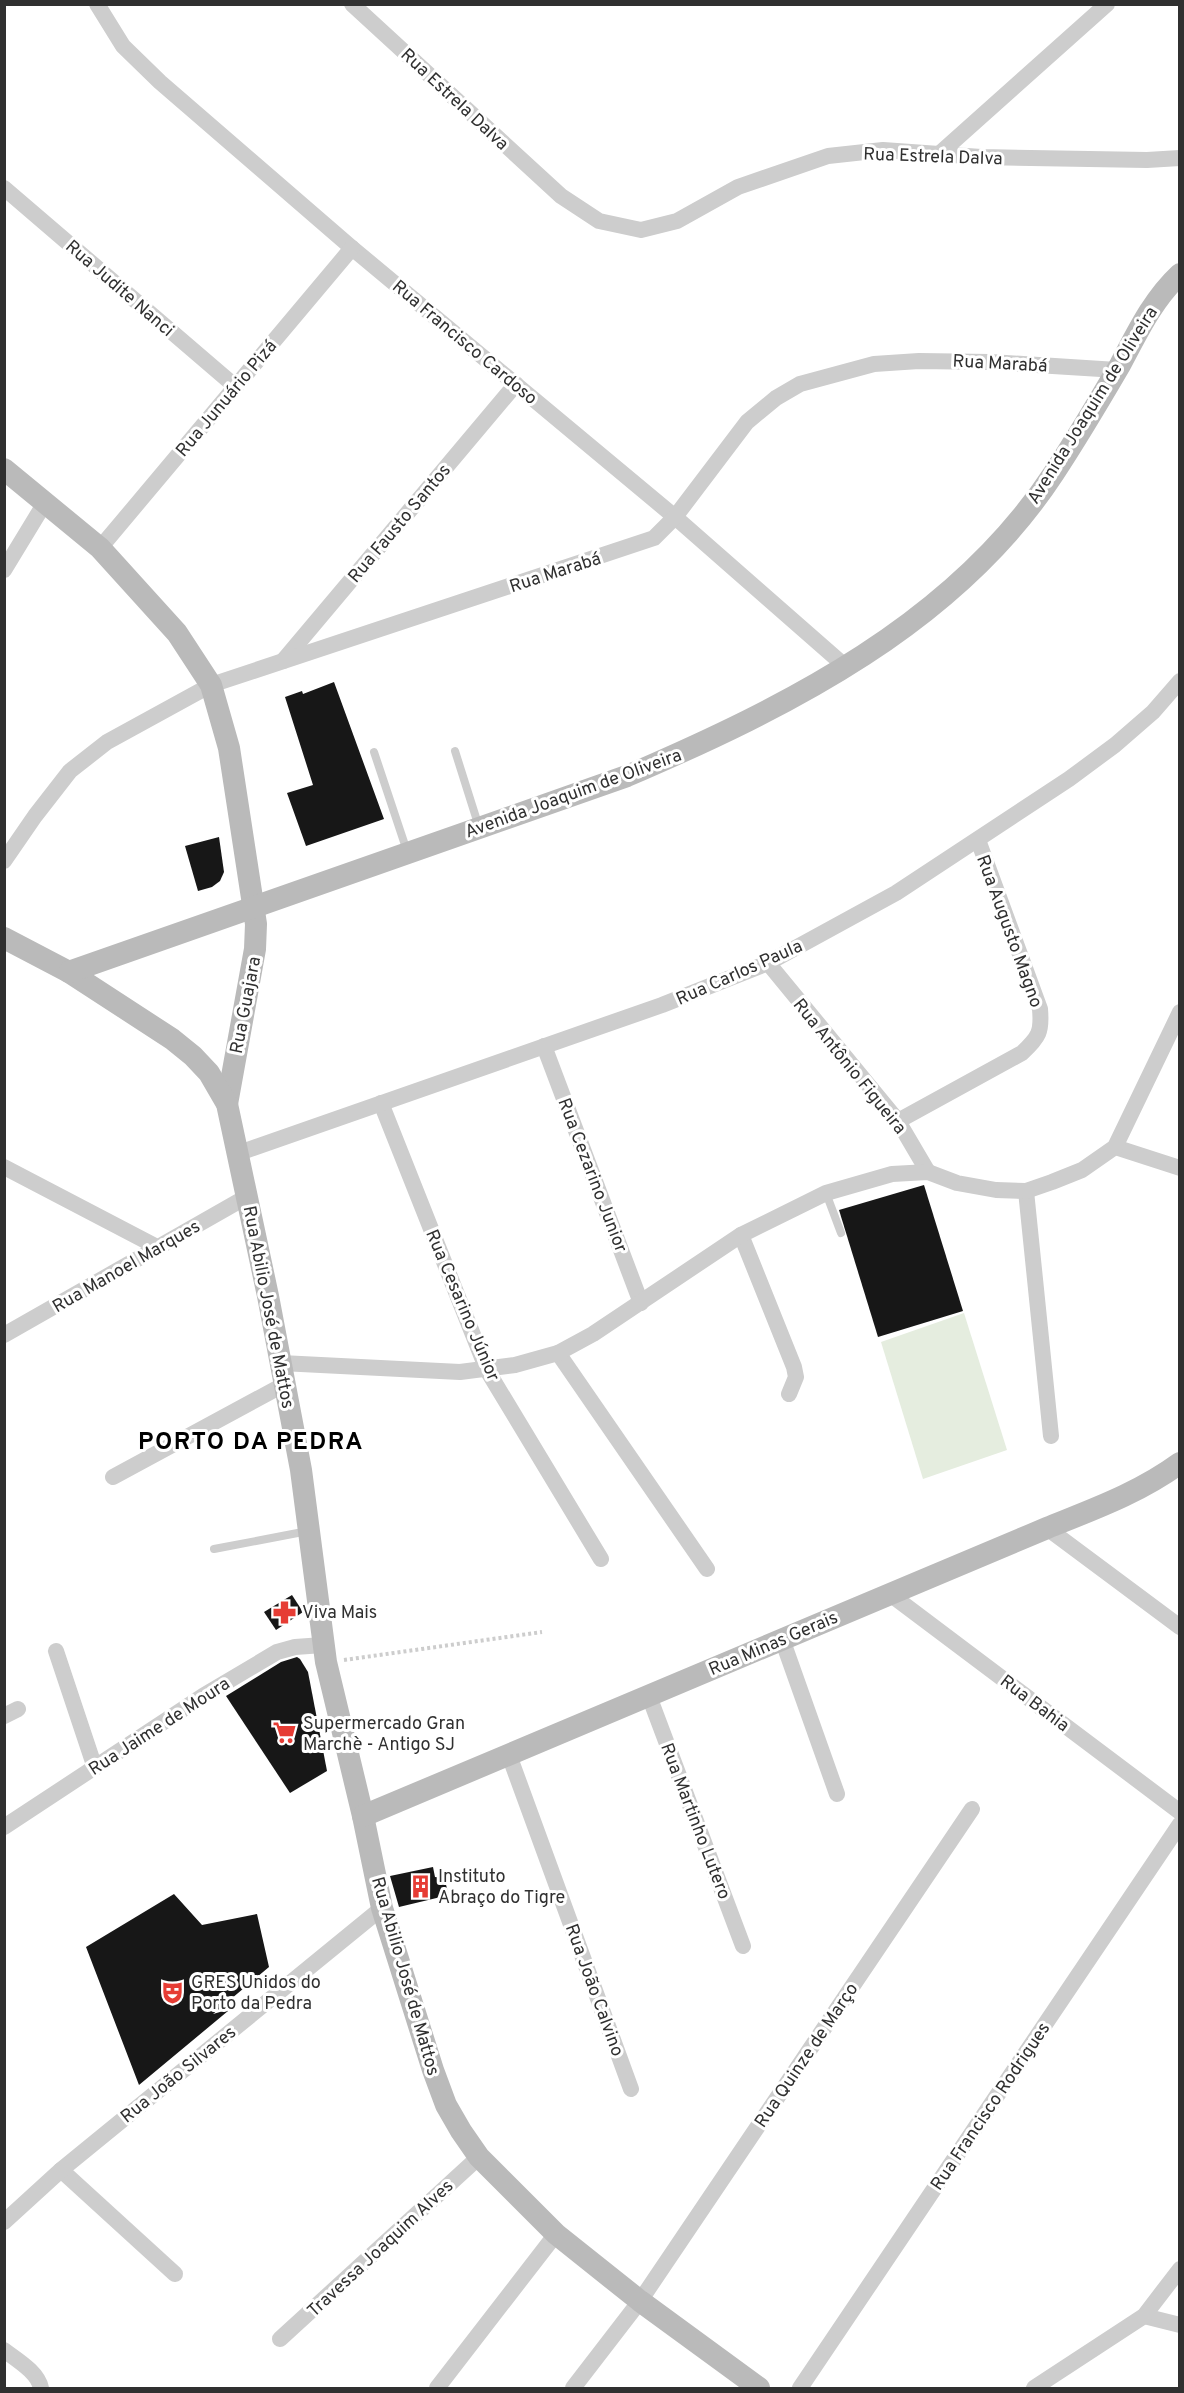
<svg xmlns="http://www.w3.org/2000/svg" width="1184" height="2393" font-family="Overpass,sans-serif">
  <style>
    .green { fill: #e5eddf }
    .building { fill: #171717 }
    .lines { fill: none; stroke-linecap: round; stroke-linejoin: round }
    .path { stroke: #cdcdcd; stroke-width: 4; stroke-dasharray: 3 3; stroke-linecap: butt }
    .lane { stroke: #cdcdcd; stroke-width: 8 }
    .street { stroke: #cdcdcd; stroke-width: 16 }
    .secondary { stroke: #bababa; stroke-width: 22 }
    .labels { text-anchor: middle; stroke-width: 6; stroke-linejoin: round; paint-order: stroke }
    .street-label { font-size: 18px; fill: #303030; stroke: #fff }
    .poi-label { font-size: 18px; fill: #303030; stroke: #fff; text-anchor: start }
    .district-label { font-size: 24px; font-weight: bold; letter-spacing: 1.5px; fill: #000; stroke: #fff }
  </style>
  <rect width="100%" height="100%" fill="#fff"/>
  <path class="green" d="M 964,1313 L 1007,1450 L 923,1479 L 881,1342 Z"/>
  <g class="building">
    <path d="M 334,682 L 384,819 L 306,846 L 287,793 L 313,785 L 285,697 L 302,691 L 303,694 Z"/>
    <path d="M 219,837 L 224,872 L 220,881 L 212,887 L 198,891 L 185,846 Z"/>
    <path d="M 924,1185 L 963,1311 L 878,1337 L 839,1210 Z"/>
    <path d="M 292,1595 L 303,1612 L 276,1630 L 264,1612 Z"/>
    <path d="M 297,1657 L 300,1659 L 308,1672 L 327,1771 L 290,1793 L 226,1696 L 281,1662 Z"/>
    <path d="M 433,1867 L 435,1877 L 444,1878 L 449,1895 L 399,1907 L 390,1876 Z"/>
    <path d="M 174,1894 L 202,1925 L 257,1914 L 269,1967 L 213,2014 L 227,2010 L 228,2011 L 139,2085 L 86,1947 Z"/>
  </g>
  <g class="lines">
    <path class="path" d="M 344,1660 L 542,1632"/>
    <g class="lane">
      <path d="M 455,751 L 479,827"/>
      <path d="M 374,752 L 407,851"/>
      <path d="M 826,1193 L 841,1233"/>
      <path d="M 214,1549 L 308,1531"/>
    </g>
    <g class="street">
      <path d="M 97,4 L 123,46 L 160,82 L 352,248 L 675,517 L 846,667"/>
      <path d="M 352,4 L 561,196 L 599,221 L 641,230 L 677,221 L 738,187 L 828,156 L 883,150 L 981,157 L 1147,160 L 1180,158"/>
      <path d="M 938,155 L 1107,4"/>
      <path d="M 4,188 L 236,387"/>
      <path d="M 100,548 L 352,248"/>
      <path d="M 4,570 L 46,501"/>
      <path d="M 283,661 L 516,384"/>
      <path d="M 4,861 L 35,816 L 70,771 L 107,742 L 211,685 L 654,538 L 675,517 L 747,422 L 776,398 L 800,384 L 874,364 L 919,361 L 990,362 L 1117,370"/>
      <path d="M 768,963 L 898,1121 L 928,1172"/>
      <path d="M 544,1046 L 641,1303"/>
      <path d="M 381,1103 L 487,1370 L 601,1559"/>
      <path d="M 898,1121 L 1022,1053 C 1039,1037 1042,1032 1040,1009 L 978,840"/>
      <path d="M 1115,1147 L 1180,1168"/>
      <path d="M 239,1153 L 662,1005 L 768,963 L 896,893 L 1069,779 L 1115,745 L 1153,712 L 1180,681"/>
      <path d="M 4,1167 L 159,1248"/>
      <path d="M 1026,1191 L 1051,1436"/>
      <path d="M 741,1235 L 794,1367 L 796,1377 L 789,1394"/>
      <path d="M 4,1335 L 248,1196"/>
      <path d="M 558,1353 L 707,1569"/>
      <path d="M 281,1363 L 460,1372 L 515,1365 L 558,1353 L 593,1334 L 741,1235 L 826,1193 L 892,1174 L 928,1172 L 957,1183 L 996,1190 L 1026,1191 L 1052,1182 L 1082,1170 L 1115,1147 L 1180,1012"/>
      <path d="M 113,1477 L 285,1384"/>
      <path d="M 1047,1528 L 1180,1627"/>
      <path d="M 890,1594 L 1180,1812"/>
      <path d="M 782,1639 L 837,1794"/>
      <path d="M 56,1651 L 95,1768"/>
      <path d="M 649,1696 L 743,1946"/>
      <path d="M 4,1716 L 18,1709"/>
      <path d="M 509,1755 L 631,2089"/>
      <path d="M 4,1827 L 203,1696 L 277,1652 L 295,1647 L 323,1645"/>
      <path d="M 61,2170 L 175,2274"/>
      <path d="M 4,2222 L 61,2170 L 382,1908"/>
      <path d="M 1144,2316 L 1180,2325"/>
      <path d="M 280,2339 L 479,2157"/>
      <path d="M 4,2350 C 17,2360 38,2372 41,2388"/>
      <path d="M 437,2388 L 556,2234"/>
      <path d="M 573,2388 L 640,2301 L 972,1809"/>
      <path d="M 800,2388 L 1180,1824"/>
      <path d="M 1034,2388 L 1144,2316 L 1180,2269"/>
    </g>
    <g class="secondary">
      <path d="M 4,469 L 100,548 L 177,633 L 211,685 L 229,748 L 256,924 L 255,949 L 227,1104"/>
      <path d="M 4,938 L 69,972 L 172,1039 L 193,1056 L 209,1073 L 227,1104 L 268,1296 L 301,1470 L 326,1662 L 363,1816 L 382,1908 L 433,2070 L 446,2105 L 461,2131 L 479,2157 L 556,2234 L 640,2301 L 759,2388"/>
      <path d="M 69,972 L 627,776 C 787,707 955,624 1054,473 C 1077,438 1099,401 1120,365 C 1137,333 1153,299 1180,274"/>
      <path d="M 363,1816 L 1047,1528 C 1094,1509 1139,1493 1180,1463"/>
    </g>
  </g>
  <defs>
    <symbol id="pharmacy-bare" viewBox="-9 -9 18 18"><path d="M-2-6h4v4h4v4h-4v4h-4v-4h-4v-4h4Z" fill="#e63c34" stroke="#fff" stroke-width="2.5" paint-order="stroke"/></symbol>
    <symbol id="supermarket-bare" viewBox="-9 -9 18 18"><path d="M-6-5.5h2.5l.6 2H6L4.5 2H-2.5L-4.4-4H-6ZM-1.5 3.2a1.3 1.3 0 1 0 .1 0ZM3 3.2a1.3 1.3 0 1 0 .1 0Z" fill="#e63c34" stroke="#fff" stroke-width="2.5" paint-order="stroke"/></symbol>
    <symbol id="building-bare" viewBox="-9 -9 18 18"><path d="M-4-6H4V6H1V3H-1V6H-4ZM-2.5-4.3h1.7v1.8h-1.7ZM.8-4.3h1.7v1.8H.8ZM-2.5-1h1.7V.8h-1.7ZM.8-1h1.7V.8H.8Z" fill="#e63c34" stroke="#fff" stroke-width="2.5" paint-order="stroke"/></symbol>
    <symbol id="theatre-bare" viewBox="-9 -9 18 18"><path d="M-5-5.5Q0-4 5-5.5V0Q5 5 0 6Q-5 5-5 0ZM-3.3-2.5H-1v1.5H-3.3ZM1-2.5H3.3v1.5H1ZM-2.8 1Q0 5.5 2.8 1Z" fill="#e63c34" stroke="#fff" stroke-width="2.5" paint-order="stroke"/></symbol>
  </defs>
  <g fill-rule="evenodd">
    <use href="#pharmacy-bare" x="268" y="1596" width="33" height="33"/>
    <use href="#supermarket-bare" x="268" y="1716" width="33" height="33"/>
    <use href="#building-bare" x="404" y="1870" width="33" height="33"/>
    <use href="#theatre-bare" x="156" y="1976" width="33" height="33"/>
  </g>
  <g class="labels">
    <g class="street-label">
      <text transform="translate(455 99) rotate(43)" y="6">Rua Estrela Dalva</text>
      <text transform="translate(933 156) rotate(2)" y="6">Rua Estrela Dalva</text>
      <text transform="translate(120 288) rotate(41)" y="6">Rua Judite Nanci</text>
      <text transform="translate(465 342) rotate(40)" y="6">Rua Francisco Cardoso</text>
      <text transform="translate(1000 363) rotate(3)" y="6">Rua Marabá</text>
      <text transform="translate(226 398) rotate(-50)" y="6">Rua Junuário Pizá</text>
      <text transform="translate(1092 405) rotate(-58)" y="6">Avenida Joaquim de Oliveira</text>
      <text transform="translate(399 523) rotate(-50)" y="6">Rua Fausto Santos</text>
      <text transform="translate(555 572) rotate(-18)" y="6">Rua Marabá</text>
      <text transform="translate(573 793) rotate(-20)" y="6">Avenida Joaquim de Oliveira</text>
      <text transform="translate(1010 931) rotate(70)" y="6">Rua Augusto Magno</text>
      <text transform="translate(739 972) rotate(-24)" y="6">Rua Carlos Paula</text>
      <text transform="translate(245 1005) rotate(-79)" y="6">Rua Guajara</text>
      <text transform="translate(850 1066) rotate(51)" y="6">Rua Antônio Figueira</text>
      <text transform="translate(593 1175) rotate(69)" y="6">Rua Cezarino Junior</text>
      <text transform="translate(126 1266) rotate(-30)" y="6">Rua Manoel Marques</text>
      <text transform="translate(463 1305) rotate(67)" y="6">Rua Cesarino Júnior</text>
      <text transform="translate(269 1307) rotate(79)" y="6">Rua Abilio José de Mattos</text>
      <text transform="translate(773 1643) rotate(-23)" y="6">Rua Minas Gerais</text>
      <text transform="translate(1035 1703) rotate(37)" y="6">Rua Bahia</text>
      <text transform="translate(159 1726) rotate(-33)" y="6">Rua Jaime de Moura</text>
      <text transform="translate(696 1821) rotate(69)" y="6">Rua Martinho Lutero</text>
      <text transform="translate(406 1976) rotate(74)" y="6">Rua Abilio José de Mattos</text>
      <text transform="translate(595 1990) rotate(70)" y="6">Rua João Calvino</text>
      <text transform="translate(806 2055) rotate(-56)" y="6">Rua Quinze de Março</text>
      <text transform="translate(178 2074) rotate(-39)" y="6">Rua João Silvares</text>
      <text transform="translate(990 2106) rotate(-56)" y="6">Rua Francisco Rodrigues</text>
      <text transform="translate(380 2248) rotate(-43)" y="6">Travessa Joaquim Alves</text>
    </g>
    <g class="poi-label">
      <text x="302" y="1618">Viva Mais</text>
      <text x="303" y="1729">Supermercado Gran<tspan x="303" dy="21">Marchè - Antigo SJ</tspan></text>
      <text x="438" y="1882">Instituto<tspan x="438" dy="21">Abraço do Tigre</tspan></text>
      <text x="191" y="1988">GRES Unidos do<tspan x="191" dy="21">Porto da Pedra</tspan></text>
    </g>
    <g class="district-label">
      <text x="251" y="1449">PORTO DA PEDRA</text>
    </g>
  </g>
  <rect width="1184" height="2393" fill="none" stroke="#303030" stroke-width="12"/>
</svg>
